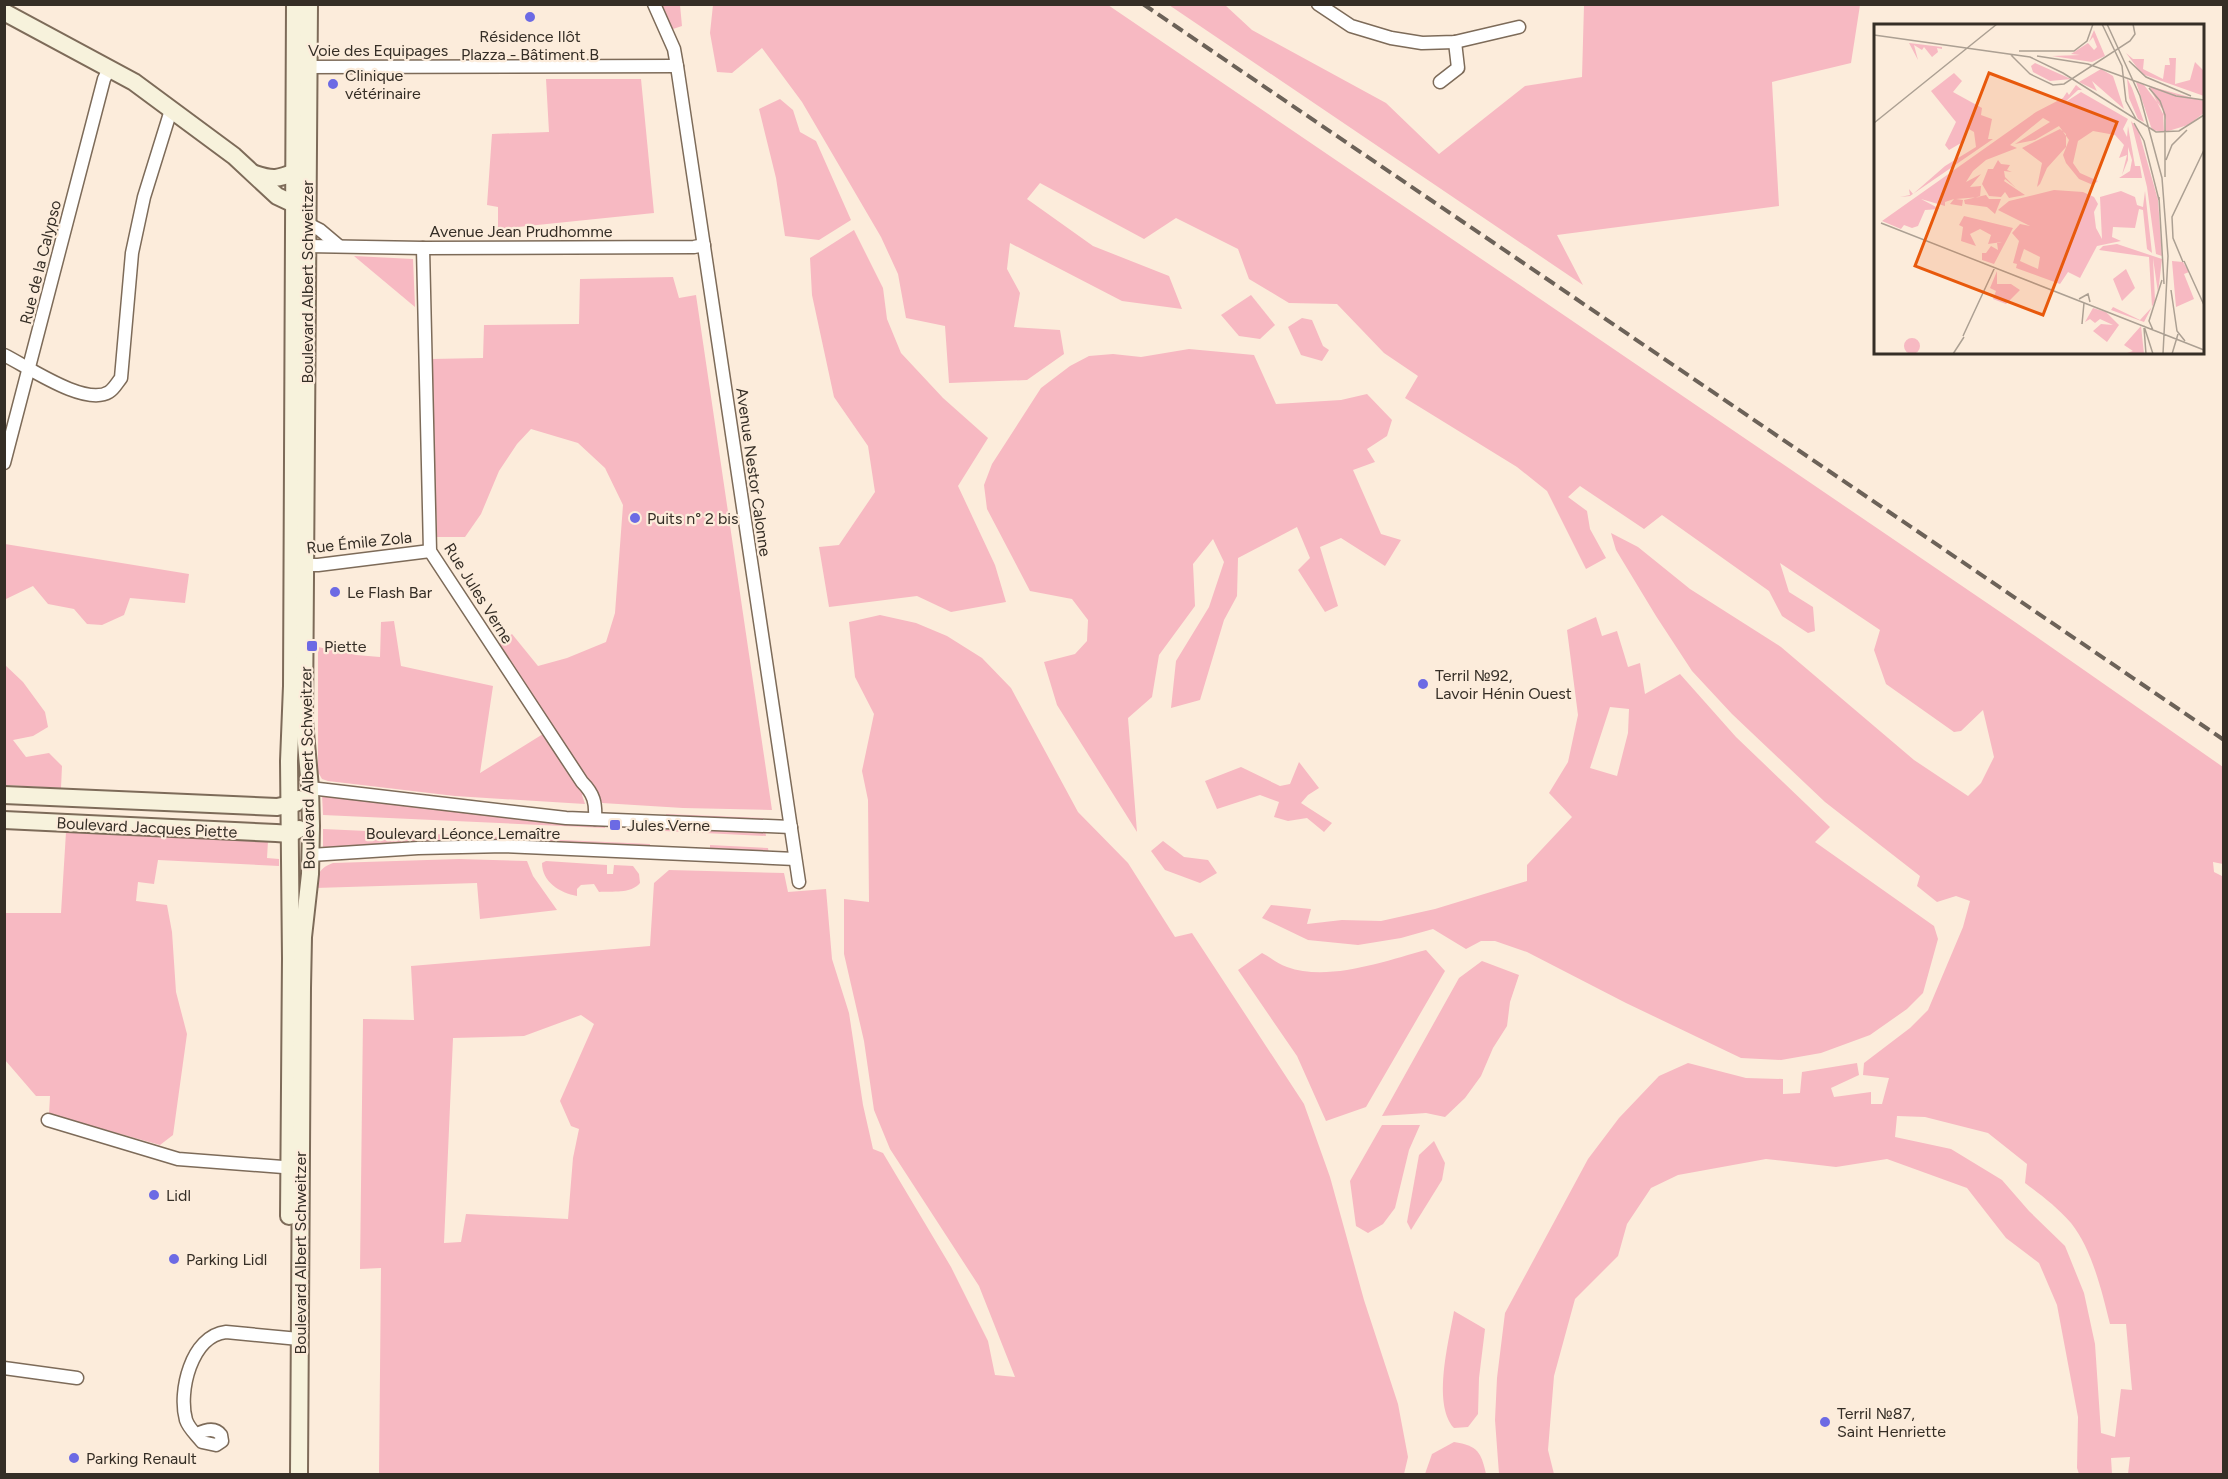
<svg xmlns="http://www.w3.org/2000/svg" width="2228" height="1479" font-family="Figtree,sans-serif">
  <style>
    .green { fill: #f7b9c2; fill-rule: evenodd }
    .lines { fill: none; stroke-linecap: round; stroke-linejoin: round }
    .street-casing { stroke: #7d6b59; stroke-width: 15 }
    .secondary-casing { stroke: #7d6b59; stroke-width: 20 }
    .street { stroke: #fff; stroke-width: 12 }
    .secondary { stroke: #f7f2dc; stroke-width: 16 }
    .rail { stroke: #6c6258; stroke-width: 4; stroke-dasharray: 12 6; stroke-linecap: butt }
    .poi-dot { fill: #6c6ae4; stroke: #fcecdb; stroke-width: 2 }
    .labels { text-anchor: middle; stroke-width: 4.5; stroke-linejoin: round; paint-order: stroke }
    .poi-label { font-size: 16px; fill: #352e26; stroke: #fcecdb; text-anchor: start }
    .street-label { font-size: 16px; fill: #352e26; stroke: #fcecdb }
    .inset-road { fill: none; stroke: #aca093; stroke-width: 1.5 }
    .view { fill: #e8590c; fill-opacity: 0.15; stroke: #e8590c; stroke-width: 3 }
    .inset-edge { fill: none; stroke: #352e26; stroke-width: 3 }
  </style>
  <rect width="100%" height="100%" fill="#fcecdb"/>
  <g class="green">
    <path d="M 659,5 L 680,5 L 682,26 L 670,30 Z"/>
    <path d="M 713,5 L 1108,5 L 2015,622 L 2223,767 L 2223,864 L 2213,862 L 2214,872 L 2224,877 L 2223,1474 L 2128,1474 L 2130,1457 L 2111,1458 L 2112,1474 L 2079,1474 L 2077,1468 L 2078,1417 L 2057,1305 L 2039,1263 L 2006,1238 L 1967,1188 L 1887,1159 L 1836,1167 L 1766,1159 L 1678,1175 L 1651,1188 L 1627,1224 L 1618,1256 L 1575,1299 L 1554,1376 L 1548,1450 L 1554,1474 L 1499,1474 L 1495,1420 L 1497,1378 L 1505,1313 L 1588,1159 L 1619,1118 L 1659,1076 L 1688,1063 L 1746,1078 L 1783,1079 L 1783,1094 L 1800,1093 L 1802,1072 L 1857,1063 L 1859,1075 L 1831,1088 L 1834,1097 L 1871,1092 L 1871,1104 L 1882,1104 L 1889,1078 L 1863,1075 L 1864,1063 L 1910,1028 L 1928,1010 L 1963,927 L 1970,901 L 1956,896 L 1937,902 L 1917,886 L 1920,876 L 1825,802 L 1732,714 L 1692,671 L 1656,616 L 1616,550 L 1611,533 L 1638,547 L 1690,589 L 1781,647 L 1914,760 L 1968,796 L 1981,783 L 1994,757 L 1983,710 L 1961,731 L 1954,732 L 1886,684 L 1874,650 L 1880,630 L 1780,563 L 1789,592 L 1813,607 L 1815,631 L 1808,633 L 1782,616 L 1769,591 L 1662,515 L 1644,529 L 1580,486 L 1568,497 L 1587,511 L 1590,529 L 1606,558 L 1586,569 L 1547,491 L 1517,467 L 1405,398 L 1418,376 L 1384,353 L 1337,304 L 1289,303 L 1249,279 L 1238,249 L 1176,218 L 1144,239 L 1040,183 L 1027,199 L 1093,246 L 1169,276 L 1182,309 L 1122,301 L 1010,243 L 1007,269 L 1020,293 L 1014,327 L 1060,330 L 1064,354 L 1027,380 L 949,383 L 945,326 L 906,318 L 898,274 L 881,237 L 802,102 L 762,48 L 732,73 L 717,72 L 710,33 ZM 1897,1116 L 1925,1117 L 1988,1133 L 2027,1164 L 2025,1183 C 2041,1195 2057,1207 2071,1223 C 2092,1249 2102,1292 2110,1324 L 2126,1324 L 2132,1390 L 2121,1389 L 2115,1437 L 2101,1433 L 2095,1344 L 2084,1293 L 2065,1246 L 2029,1211 L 2002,1180 L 1951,1149 L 1895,1137 Z"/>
    <path d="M 1169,5 L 1225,5 L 1252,30 L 1386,103 L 1439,154 L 1525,86 L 1582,77 L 1584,5 L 1860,5 L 1851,63 L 1772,82 L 1779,206 L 1557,235 L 1583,285 Z"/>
    <path d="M 546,79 L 641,79 L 654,213 L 498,229 L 498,207 L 487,205 L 492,134 L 549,132 Z"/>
    <path d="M 780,99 L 793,110 L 800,132 L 816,141 L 851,220 L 819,240 L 785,236 L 776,178 L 759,109 Z"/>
    <path d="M 854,230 L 883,288 L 887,319 L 901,353 L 943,398 L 988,438 L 958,486 L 995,565 L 1006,602 L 951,612 L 917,596 L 829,607 L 819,547 L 839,545 L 875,492 L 868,446 L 834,397 L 812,295 L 810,258 Z"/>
    <path d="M 354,256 L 413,259 L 415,307 Z"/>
    <path d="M 673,277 L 679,298 L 696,295 L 772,810 L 683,808 L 602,803 L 499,644 L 512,634 L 538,666 L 567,658 L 606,642 L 615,613 L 623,505 L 605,468 L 578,443 L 531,429 L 517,444 L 499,471 L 481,514 L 465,537 L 437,537 L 431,359 L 483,358 L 484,325 L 579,324 L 580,279 Z"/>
    <path d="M 1251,295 L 1275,325 L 1260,339 L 1239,336 L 1221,315 Z"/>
    <path d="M 1302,318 L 1312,320 L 1323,346 L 1329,350 L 1322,361 L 1301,355 L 1288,327 Z"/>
    <path d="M 1189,349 L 1254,355 L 1276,404 L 1341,400 L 1367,394 L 1392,420 L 1387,436 L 1367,449 L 1375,462 L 1353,470 L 1381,534 L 1401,540 L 1385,566 L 1341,538 L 1320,547 L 1338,606 L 1325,612 L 1298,570 L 1310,558 L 1297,527 L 1238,558 L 1237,596 L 1224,620 L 1200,700 L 1171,708 L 1176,661 L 1209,607 L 1224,562 L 1213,539 L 1193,564 L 1195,606 L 1159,655 L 1152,697 L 1128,718 L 1137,832 L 1057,705 L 1044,662 L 1075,654 L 1087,641 L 1088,620 L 1072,599 L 1030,591 L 987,509 L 984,485 L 992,464 L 1041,388 L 1070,366 L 1089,356 L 1113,354 L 1141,357 Z"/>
    <path d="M 5,544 L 189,574 L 185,603 L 130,598 L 124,615 L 102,625 L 87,624 L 74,609 L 48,604 L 33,586 L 6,599 L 5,617 Z"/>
    <path d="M 880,615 L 916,623 L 947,636 L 982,658 L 1011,688 L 1078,812 L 1128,863 L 1175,937 L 1192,933 L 1304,1104 L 1330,1177 L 1364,1300 L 1398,1404 L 1408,1457 L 1404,1474 L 379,1474 L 381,1268 L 360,1269 L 363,1019 L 414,1020 L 411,966 L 650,946 L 654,883 L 669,870 L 784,873 L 788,892 L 826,889 L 832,959 L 849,1013 L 863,1105 L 873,1149 L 883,1153 L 951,1267 L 988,1341 L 995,1375 L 1015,1377 L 979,1286 L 890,1149 L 874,1110 L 864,1041 L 844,954 L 844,899 L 869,902 L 868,800 L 862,771 L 874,714 L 855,677 L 849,622 ZM 581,1015 L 594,1024 L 560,1101 L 571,1126 L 579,1129 L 573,1158 L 568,1219 L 466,1214 L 461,1242 L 444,1243 L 453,1038 L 524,1036 Z"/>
    <path d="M 1596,617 L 1602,636 L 1617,631 L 1628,667 L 1640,663 L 1645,694 L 1680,674 L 1736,737 L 1830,827 L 1815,842 L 1934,926 L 1938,939 L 1923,993 L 1907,1009 L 1870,1035 L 1821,1053 L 1781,1060 L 1741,1058 L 1626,1003 L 1527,952 L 1495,941 L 1481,941 L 1466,949 L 1433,929 L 1401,938 L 1358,945 L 1308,940 L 1262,918 L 1271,905 L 1311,909 L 1307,924 L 1342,920 L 1381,921 L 1435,909 L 1527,881 L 1527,865 L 1572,817 L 1549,793 L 1568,762 L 1578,715 L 1567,630 ZM 1610,707 L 1629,709 L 1628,733 L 1617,776 L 1590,768 Z"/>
    <path d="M 394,621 L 401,666 L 493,686 L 480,773 L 543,734 L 588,791 L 582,795 L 585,804 L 455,796 L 328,781 L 322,779 L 318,772 L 318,647 L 356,655 L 380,657 L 381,622 Z"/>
    <path d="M 4,664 L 23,682 L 45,712 L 48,727 L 33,736 L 13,740 L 26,757 L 49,753 L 62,766 L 61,788 L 5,785 Z"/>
    <path d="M 1299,762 L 1319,788 L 1308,795 L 1301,803 L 1332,823 L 1324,832 L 1307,818 L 1288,821 L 1274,817 L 1279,802 L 1260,795 L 1217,809 L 1205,781 L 1241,767 L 1280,786 L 1290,784 Z"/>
    <path d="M 322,794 L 606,823 L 605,828 L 323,815 Z"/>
    <path d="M 666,814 L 763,818 L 764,823 L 665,819 Z"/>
    <path d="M 665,825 L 765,830 L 766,836 L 665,831 Z"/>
    <path d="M 323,829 L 650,844 L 650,849 L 497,843 L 323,848 Z"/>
    <path d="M 66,832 L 268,841 L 267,858 L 279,859 L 279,866 L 158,860 L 154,884 L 138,882 L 136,901 L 167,905 L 172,932 L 176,992 L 187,1034 L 173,1135 L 160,1145 L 49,1114 L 50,1096 L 36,1096 L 5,1060 L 4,913 L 61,913 Z"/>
    <path d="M 1163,841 L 1184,857 L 1208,860 L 1217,873 L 1200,883 L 1165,870 L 1151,851 Z"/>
    <path d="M 710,845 L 768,848 L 769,855 L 710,852 Z"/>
    <path d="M 459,859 L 527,861 L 533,876 L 557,910 L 480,919 L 477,883 L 315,888 C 318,874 319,868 333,863 Z"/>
    <path d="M 546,861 L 607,865 L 607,874 L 613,874 L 614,865 L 633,866 L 639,874 L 640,883 C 631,894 612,891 599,892 L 594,884 L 581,885 L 577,889 L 577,896 C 560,893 542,882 542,863 Z"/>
    <path d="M 1426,950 L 1445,971 L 1366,1107 L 1326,1121 L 1297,1056 L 1238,970 L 1262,953 C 1270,957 1278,964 1287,967 C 1328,982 1385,961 1426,950 Z"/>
    <path d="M 1482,961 L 1519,975 L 1510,1002 L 1507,1026 L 1493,1048 L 1481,1076 L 1465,1098 L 1445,1117 L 1426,1113 L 1382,1116 L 1459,978 Z"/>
    <path d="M 1382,1125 L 1420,1125 L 1409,1150 L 1395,1208 L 1383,1224 L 1368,1233 L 1356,1226 L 1350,1181 Z"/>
    <path d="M 1434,1141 L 1445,1163 L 1442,1180 L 1411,1230 L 1407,1222 L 1419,1155 Z"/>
    <path d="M 1454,1311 L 1485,1329 L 1479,1378 L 1478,1414 L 1468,1427 L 1454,1428 C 1432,1404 1449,1341 1454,1311 Z"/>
    <path d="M 1454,1442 C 1478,1446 1481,1452 1486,1474 L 1425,1474 L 1432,1454 Z"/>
  </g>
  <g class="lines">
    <defs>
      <g id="street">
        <path d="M 654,4 L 674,49 L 677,66 L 799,882"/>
        <path d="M 1318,4 L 1351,26 L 1391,38 L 1422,43 L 1455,42 L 1519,27"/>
        <path d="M 302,67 L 677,66"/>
        <path d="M 1440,82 L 1458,68 L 1455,42"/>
        <path d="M 308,224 L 320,230 L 339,246"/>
        <path d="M 307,246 L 423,248 L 694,247 L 704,245"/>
        <path d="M 423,248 L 430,551 L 582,782 C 594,794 596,803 595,819"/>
        <path d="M 4,355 C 27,366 85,407 109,392 C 114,389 117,383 121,378 L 132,253 L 144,197 L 171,110"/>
        <path d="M 4,463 L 104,79 L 109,69"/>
        <path d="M 297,565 L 318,565 L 430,551"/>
        <path d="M 310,788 L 566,818 L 791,827"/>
        <path d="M 311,855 L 418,848 L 505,846 L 795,859"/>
        <path d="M 48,1120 L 178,1159 L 296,1168"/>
        <path d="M 4,1368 L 77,1378"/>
        <path d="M 197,1434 C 205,1430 215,1427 221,1435 L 222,1441 L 216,1445 L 202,1442 C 197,1435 189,1429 186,1420 C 178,1392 191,1336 226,1332 L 299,1339"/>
      </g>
      <g id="secondary">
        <path d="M 4,12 L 134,82 L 234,156 L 277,196 L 294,204"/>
        <path d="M 255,174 C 273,180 278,179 295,172"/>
        <path d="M 4,795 L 277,807 L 296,803 L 299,799"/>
        <path d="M 4,820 L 276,833 L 290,834 L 299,829"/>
        <path d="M 289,1216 L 291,958 L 289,761 L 292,686 L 295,4"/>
        <path d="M 299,1474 L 302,988 L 303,937 L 310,874 L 311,826 L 310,788 L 304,721 L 309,4"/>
      </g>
    </defs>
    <use href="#street" class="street-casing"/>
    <use href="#secondary" class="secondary-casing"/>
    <use href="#street" class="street"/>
    <use href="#secondary" class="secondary"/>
    <path class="rail" d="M 1143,4 L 2224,740"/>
  </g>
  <g class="poi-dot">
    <circle cx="530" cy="17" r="6"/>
    <circle cx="333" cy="84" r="6"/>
    <circle cx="635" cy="518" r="6"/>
    <circle cx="335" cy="592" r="6"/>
    <rect x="306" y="640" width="12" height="12" rx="3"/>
    <circle cx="1423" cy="684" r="6"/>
    <rect x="609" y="819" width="12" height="12" rx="3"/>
    <circle cx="154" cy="1195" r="6"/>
    <circle cx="174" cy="1259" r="6"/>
    <circle cx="1825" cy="1422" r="6"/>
    <circle cx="74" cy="1458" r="6"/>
  </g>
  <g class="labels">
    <g class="poi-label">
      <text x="530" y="42" text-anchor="middle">Résidence Ilôt<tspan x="530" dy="18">Plazza - Bâtiment B</tspan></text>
      <text x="345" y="81">Clinique<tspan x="345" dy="18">vétérinaire</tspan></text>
      <text x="647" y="524">Puits n° 2 bis</text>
      <text x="347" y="598">Le Flash Bar</text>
      <text x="324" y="652">Piette</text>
      <text x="1435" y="681">Terril №92,<tspan x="1435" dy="18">Lavoir Hénin Ouest</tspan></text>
      <text x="627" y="831">Jules Verne</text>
      <text x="166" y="1201">Lidl</text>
      <text x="186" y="1265">Parking Lidl</text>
      <text x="1837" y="1419">Terril №87,<tspan x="1837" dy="18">Saint Henriette</tspan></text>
      <text x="86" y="1464">Parking Renault</text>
    </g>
    <g class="street-label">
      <text x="378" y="56">Voie des Equipages</text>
      <text x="521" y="237">Avenue Jean Prudhomme</text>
      <text transform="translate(40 262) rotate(-76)" y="6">Rue de la Calypso</text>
      <text transform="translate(307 282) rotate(-90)" y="6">Boulevard Albert Schweitzer</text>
      <text transform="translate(754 472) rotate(82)" y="6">Avenue Nestor Calonne</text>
      <text transform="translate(359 542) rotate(-6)" y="6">Rue Émile Zola</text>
      <text transform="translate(479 593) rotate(58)" y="6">Rue Jules Verne</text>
      <text transform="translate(307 768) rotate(-91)" y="6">Boulevard Albert Schweitzer</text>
      <text transform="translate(147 827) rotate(3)" y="6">Boulevard Jacques Piette</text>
      <text x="463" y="839">Boulevard Léonce Lemaître</text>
      <text transform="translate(300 1253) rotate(-90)" y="6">Boulevard Albert Schweitzer</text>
    </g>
  </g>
  <g transform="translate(1874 24)">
    <rect width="330" height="330" fill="#fcecdb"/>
    <path d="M 220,6 L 231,32 L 218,38 L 178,32 L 206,31 L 197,30 L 214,19 L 220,26 L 223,23 L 219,13 L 215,18 ZM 35,19 L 68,23 L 68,25 L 63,24 L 64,28 L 58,33 L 50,23 L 48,26 L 40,21 L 44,36 ZM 252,29 L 259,35 L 270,35 L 269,45 L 289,55 L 291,41 L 296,41 L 295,34 L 302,34 L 301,60 L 316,56 L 321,38 L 330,47 L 330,72 L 268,50 ZM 161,39 L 197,55 L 176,57 L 159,48 L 157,42 ZM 227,45 L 239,52 L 250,85 L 218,57 L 223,67 L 205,58 ZM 80,49 L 88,57 L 79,68 L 108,84 L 107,91 L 118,95 L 114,115 L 119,115 L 36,172 L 26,173 L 36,171 L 35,165 L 39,170 L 71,142 L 102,123 L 100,108 L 93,104 L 87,119 L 75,126 L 71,121 L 82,98 L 57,67 ZM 253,54 L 258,64 L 270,98 L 264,95 L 255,74 ZM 262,58 L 270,61 L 289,86 L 290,108 L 278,106 ZM 202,61 L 208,66 L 204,66 L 190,79 L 207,68 L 254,95 L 249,105 L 253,113 L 254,102 L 261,142 L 266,142 L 268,154 L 245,154 L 256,147 L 258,136 L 254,123 L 254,136 L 248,151 L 253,131 L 245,134 L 250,121 L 241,111 L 219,107 L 204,117 L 199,139 L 206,149 L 224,157 L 219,161 L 205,155 L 192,139 L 189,131 L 195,116 L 185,102 L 161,116 L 141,120 L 176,98 L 169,94 L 136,121 L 143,124 L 112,136 L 99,147 L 92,158 L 107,150 L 96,163 L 107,162 L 106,173 L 82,175 L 89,176 L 88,182 L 76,180 L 80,175 L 71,178 L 71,182 L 47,175 L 66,185 L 51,186 L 44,202 L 38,204 L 30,201 L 27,205 L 8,197 L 162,88 L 189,74 L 193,68 L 195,71 ZM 275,62 L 330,77 L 330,89 L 314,101 L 291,108 L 292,96 ZM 257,97 L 264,105 L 284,176 L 288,232 L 282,230 L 273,163 ZM 186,105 L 192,110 L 192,123 L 173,144 L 166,160 L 163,163 L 168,139 L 148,124 ZM 124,136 L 127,140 L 136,141 L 133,146 L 138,148 L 130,147 L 131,153 L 142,164 L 131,155 L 130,157 L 151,171 L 135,174 L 131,168 L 127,173 L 115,172 L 108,160 L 114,145 L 119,145 ZM 180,166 L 209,168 L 220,173 L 224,180 L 220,188 L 222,204 L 228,215 L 226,173 L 247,167 L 261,173 L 263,181 L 269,183 L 271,167 L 278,229 L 273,225 L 269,186 L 265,185 L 261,204 L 239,203 L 238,213 L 247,217 L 223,222 L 206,254 L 194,248 L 186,260 L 142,244 L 143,240 L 139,239 L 145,217 L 138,209 L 146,200 L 156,202 L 124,186 L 135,177 ZM 150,225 L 166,233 L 164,245 L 146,237 ZM 112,171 L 115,175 L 127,175 L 121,190 L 113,183 L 91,180 L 90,176 ZM 90,192 L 139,204 L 120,240 L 108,236 L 108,229 L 112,229 L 117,222 L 124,226 L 123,219 L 128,218 L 114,220 L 117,211 L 106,205 L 96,210 L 102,222 L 87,217 L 89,203 L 85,201 ZM 243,220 L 288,235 L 284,269 L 279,234 L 281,277 L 270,298 L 237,286 L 239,283 L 266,296 L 278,283 L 275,233 L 225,226 L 229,222 ZM 298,237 L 309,238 L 315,248 L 310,250 L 320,275 L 302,283 ZM 252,245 L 261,264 L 248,277 L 239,255 ZM 123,247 L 123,260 L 137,260 L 146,266 L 132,280 L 119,275 L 122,267 L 116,264 ZM 219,284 L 232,288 L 245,301 L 233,318 L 219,307 L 227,300 L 239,301 L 226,295 L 221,299 L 216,295 L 211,298 ZM 267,302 L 270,330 L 250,330 L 259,327 L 250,321 ZM30 322a8 8 0 1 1 16 0a8 8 0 1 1-16 0Z" fill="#f7b9c2" fill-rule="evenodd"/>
    <path class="inset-road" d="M 228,0 L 248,42 L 252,77 L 262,95M 233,0 L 266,72 L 288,154 L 294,232 L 289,330M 0,11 L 156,33 L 189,49 L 282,108 L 305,107 L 330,91M 145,27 L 200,27 L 213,17 L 219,0M 137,31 L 156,50 L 179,61 L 190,60 L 256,17 L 261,10 L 259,0M 163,32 L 214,40 L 302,72 L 330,76M 255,37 L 272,53 L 317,72M 275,64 L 286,77 L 291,91 L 291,153M 0,99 L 123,0M 260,99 L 270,117 L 285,176M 292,136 L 298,121 L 313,106M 285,173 L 290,260M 7,199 L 330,326M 310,237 L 330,281M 309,238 L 299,214 L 298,193 L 330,126M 297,266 L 303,307 L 311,317M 205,275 L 214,270 L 216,278M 208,300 L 210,279M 270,302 L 279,330M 270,304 L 272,330M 279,306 L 275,297 L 288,256M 89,312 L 121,243M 79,330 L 90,313M 298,330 L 304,310"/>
    <path class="view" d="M 115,49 L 243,98 L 169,291 L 41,242 Z"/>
    <rect width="330" height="330" class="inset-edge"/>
  </g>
  <rect width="2228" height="1479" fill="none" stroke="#352e26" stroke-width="12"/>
</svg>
